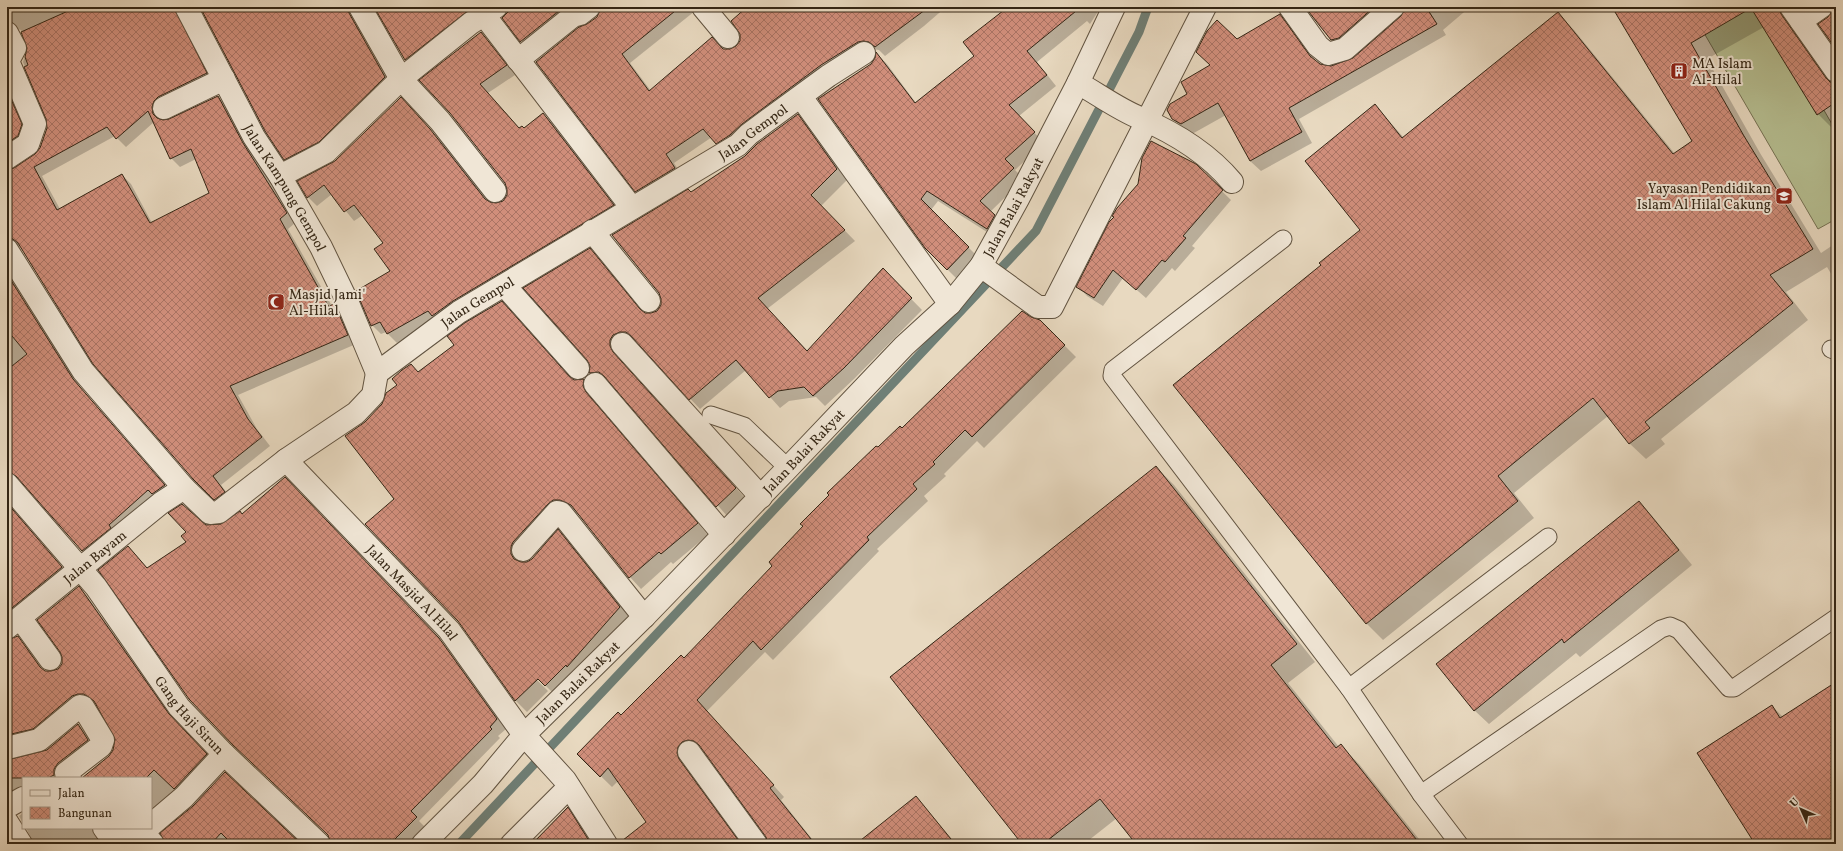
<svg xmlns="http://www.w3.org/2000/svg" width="1843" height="851" font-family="Vollkorn,serif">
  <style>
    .garden { fill: #b6bf92; stroke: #757254 }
    .shadow { fill: #0003; fill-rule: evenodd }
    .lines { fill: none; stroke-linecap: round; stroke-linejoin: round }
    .stream { stroke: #6f7f76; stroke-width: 9 }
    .building { fill: url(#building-cross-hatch); stroke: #342615; fill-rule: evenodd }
    .service-casing { stroke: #615340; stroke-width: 19 }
    .minor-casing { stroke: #615340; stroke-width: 24 }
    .tertiary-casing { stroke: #615340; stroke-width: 24 }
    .service { stroke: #f0e6d6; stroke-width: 17 }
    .minor { stroke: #f0e6d6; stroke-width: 22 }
    .tertiary { stroke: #f0e6d6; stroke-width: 22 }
    .labels { text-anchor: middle; stroke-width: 4; stroke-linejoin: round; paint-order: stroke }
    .poi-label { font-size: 14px; fill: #342615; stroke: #f0e6d6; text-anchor: start }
    .street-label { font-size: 14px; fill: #342615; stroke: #f0e6d6 }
  </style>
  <defs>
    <pattern id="building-cross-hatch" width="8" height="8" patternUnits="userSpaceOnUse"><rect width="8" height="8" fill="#d08e7b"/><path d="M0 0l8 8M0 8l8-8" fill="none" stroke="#aa7464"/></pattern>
  </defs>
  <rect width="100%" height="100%" fill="#e8d9c0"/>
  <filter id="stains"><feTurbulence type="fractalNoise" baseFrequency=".005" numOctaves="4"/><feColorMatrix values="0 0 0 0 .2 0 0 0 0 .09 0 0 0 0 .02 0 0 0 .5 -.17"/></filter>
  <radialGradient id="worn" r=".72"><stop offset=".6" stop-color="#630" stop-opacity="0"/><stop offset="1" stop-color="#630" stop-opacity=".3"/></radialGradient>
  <path class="garden" d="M 1750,7 L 1764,7 L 1836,131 L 1836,219 L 1818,229 L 1704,33 Z"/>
  <g class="shadow">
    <path d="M 7,7 L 187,7 L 215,83 L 160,116 L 161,121 L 169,120 L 218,97 L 227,106 L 252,153 L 295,223 L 288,229 L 332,306 L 334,305 L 343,314 L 356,344 L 238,395 L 257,429 L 270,446 L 221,485 L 233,501 L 224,508 L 194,479 L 21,247 L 16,246 L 7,251 L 7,171 L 14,169 L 36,155 L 40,149 L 48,128 L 48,119 L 23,62 L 28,48 L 27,42 L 21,30 L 17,29 L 7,33 ZM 154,122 L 171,158 L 180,167 L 196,159 L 211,194 L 152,223 L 131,184 L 122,175 L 60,209 L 42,176 L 115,136 L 126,147 Z"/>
    <path d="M 201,7 L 361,7 L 394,86 L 294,168 L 285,159 Z"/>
    <path d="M 375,7 L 495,7 L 414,68 L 405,59 Z"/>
    <path d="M 509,7 L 589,7 L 530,50 L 503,18 L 508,13 Z"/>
    <path d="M 602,7 L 700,7 L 630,63 L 651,91 L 723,50 L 731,50 L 737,47 L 741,41 L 749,7 L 946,7 L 924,26 L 885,56 L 879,50 L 872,49 L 725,152 L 712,137 L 674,163 L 683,177 L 645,200 L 636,191 L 588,25 L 598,17 Z"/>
    <path d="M 1012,7 L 1101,7 L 1090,24 L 1087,21 L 1037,62 L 1056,86 L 1019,116 L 1044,143 L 1015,170 L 1024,179 L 990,212 L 1005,227 L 998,239 L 938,201 L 931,210 L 979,258 L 958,280 L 926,248 L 871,64 L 876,59 L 877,54 L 887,64 L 916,103 L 975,56 Z"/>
    <path d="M 1307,7 L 1399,7 L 1342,50 L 1331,40 Z"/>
    <path d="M 1406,7 L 1470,7 L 1443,30 L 1446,35 L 1299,119 L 1312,143 L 1261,171 L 1250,161 L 1226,115 L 1192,134 L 1184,130 L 1173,119 L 1188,95 L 1212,66 L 1237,40 L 1280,15 L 1290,26 L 1316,62 L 1320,65 L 1331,67 L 1354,59 L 1406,12 Z"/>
    <path d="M 1613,7 L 1836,7 L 1836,48 L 1830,14 L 1797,32 L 1834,84 L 1836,84 L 1836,129 L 1834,130 L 1818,114 L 1764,27 L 1707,59 L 1760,153 L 1821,253 L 1836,243 L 1836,282 L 1827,267 L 1786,292 L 1808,320 L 1661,439 L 1665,444 L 1646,459 L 1629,443 L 1608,416 L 1514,493 L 1534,518 L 1383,640 L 1367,624 L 1175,385 L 1323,265 L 1362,230 L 1375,105 L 1404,138 L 1558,13 L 1574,30 L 1675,154 L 1693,141 Z"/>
    <path d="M 481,33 L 515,75 L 488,93 L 520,129 L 524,129 L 543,114 L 552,123 L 622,214 L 397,343 L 386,332 L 381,334 L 372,325 L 391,271 L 384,243 L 363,215 L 354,221 L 332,194 L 317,206 L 308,197 L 299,181 L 335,162 L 410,107 L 440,140 L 490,203 L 497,204 L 504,201 L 508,196 L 508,189 L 506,183 L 451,113 Z"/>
    <path d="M 7,78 L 30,134 L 7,158 Z"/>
    <path d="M 798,115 L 808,126 L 847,180 L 821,206 L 855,241 L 767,309 L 807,352 L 883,270 L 922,310 L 854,379 L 825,406 L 816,397 L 789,401 L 780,408 L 746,370 L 700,409 L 637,342 L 630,342 L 620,351 L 620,358 L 623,364 L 746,499 L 727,516 L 613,384 L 610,382 L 600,384 L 590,373 L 590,249 L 644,313 L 652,314 L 657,312 L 662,305 L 691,193 L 745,156 Z"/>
    <path d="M 1195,165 L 1231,200 L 1192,246 L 1195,248 L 1175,271 L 1172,268 L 1146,298 L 1123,278 L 1103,306 L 1087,296 L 1078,286 Z"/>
    <path d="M 7,270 L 81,388 L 173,495 L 91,559 L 21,481 L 14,480 L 7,484 Z"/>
    <path d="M 1031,318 L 1039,320 L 1076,357 L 984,448 L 977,441 L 944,474 L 946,476 L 924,496 L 928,501 L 877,549 L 879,551 L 773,660 L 765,652 L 707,711 L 784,797 L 781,800 L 816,844 L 769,844 L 767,836 L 705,751 L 699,751 L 743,844 L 619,844 L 648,822 L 618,781 L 612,787 L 578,754 L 684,660 L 774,566 L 878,449 Z"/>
    <path d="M 418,373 L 571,379 L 574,381 L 584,380 L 595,391 L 594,398 L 597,405 L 708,535 L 673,564 L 671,562 L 641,589 L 630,577 L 579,515 L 572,511 L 522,559 L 522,563 L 533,559 L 558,531 L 569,542 L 631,619 L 557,697 L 535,675 L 533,676 L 548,691 L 527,712 L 516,701 L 459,621 L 396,499 L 366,422 Z"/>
    <path d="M 1156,467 L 1174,485 L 1315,662 L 1288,683 L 1339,747 L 1341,746 L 1359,764 L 1423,844 L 1138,844 L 1117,818 L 1084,844 L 1023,844 Z"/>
    <path d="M 294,487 L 448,648 L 506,729 L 498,736 L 500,738 L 419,821 L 425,827 L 408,844 L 332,844 L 332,841 L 147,569 L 187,542 L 205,526 L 221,525 Z"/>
    <path d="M 1639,502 L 1653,517 L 1692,565 L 1580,657 L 1576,653 L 1489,724 L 1474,710 Z"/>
    <path d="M 7,503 L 70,576 L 7,628 Z"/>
    <path d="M 79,587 L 87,596 L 178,724 L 215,764 L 151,826 L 151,778 L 83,778 L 110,756 L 114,750 L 116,739 L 97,704 L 87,702 L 7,748 L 7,641 L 17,637 L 26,646 L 45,672 L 52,672 L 58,670 L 62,664 Z"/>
    <path d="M 1836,683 L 1836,844 L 1756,844 L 1772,706 L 1783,717 Z"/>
    <path d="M 78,725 L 87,734 L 97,749 L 63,778 L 23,778 L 23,798 L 7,807 L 7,760 L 42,753 Z"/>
    <path d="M 916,797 L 956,844 L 858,844 Z"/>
    <path d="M 194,806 L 299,844 L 166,844 Z"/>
    <path d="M 568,809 L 579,820 L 594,844 L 531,844 Z"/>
    <path d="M 23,813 L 23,823 L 19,816 Z"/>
    <path d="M 26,828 L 104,828 L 100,838 L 102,844 L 34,844 Z"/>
  </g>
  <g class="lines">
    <path class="stream" d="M 459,844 L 1036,231 L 1139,32 L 1148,7"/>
  </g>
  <g class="building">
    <path d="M 77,7 L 174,7 L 207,73 L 158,97 L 154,101 L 152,107 L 153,114 L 157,118 L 163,120 L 169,119 L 218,96 L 243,143 L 287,213 L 280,219 L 329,307 L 334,303 L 348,335 L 230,386 L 248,419 L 262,437 L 213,476 L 225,492 L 214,500 L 193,479 L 93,364 L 18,243 L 13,239 L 7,238 L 7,170 L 14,168 L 35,154 L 40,148 L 47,128 L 46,119 L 24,67 L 28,65 L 25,57 L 27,48 L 21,32 ZM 148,111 L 170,159 L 191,149 L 209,193 L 150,223 L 122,174 L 57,210 L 34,167 L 107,127 L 116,139 Z"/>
    <path d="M 200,7 L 348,7 L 349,13 L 385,77 L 319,142 L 284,160 L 265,131 Z"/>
    <path d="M 374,7 L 467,7 L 469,10 L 405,60 Z"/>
    <path d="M 513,7 L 564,7 L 520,42 L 502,18 Z"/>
    <path d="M 601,7 L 680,7 L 622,54 L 649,91 L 712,37 L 723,49 L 730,49 L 736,46 L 740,41 L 740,34 L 731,21 L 747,7 L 929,7 L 875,47 L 869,42 L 863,41 L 858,42 L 821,65 L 742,124 L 730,135 L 716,144 L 703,129 L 666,154 L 675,168 L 635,192 L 536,62 L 579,27 L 587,24 L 597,17 Z"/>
    <path d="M 1008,7 L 1081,7 L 1027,51 L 1047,75 L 1009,105 L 1035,132 L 1005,159 L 1014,168 L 980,201 L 995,215 L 987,229 L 927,191 L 921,199 L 969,247 L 947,270 L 925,248 L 818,99 L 871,64 L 875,58 L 876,52 L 915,103 L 974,56 L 963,42 Z"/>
    <path d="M 1305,7 L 1374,7 L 1339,38 L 1331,40 Z"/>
    <path d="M 1405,7 L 1426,7 L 1437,24 L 1289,108 L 1302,132 L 1250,161 L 1218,103 L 1181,124 L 1172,119 L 1167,110 L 1170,104 L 1187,94 L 1181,82 L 1210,65 L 1196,52 L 1207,31 L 1217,20 L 1237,39 L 1280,14 L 1310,56 L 1320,64 L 1331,66 L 1353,58 L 1401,16 Z"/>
    <path d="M 1612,7 L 1779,7 L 1781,14 L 1826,78 L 1830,82 L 1836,83 L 1836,102 L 1817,115 L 1751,8 L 1691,43 L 1744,136 L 1813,249 L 1770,275 L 1793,303 L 1645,422 L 1650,428 L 1629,444 L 1593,398 L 1498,476 L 1518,501 L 1366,624 L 1173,385 L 1321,265 L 1319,263 L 1360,230 L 1305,161 L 1375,104 L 1402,138 L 1558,12 L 1673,154 L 1692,141 Z"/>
    <path d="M 1833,7 L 1836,7 L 1836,49 L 1818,24 L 1828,17 Z"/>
    <path d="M 481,32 L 507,65 L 480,84 L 519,128 L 522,126 L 524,128 L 543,113 L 614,205 L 453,301 L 432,316 L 428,311 L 387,334 L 380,322 L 371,326 L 356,291 L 390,271 L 374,249 L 383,243 L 354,205 L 344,212 L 324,185 L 307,198 L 297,181 L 335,161 L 401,97 L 430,129 L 485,199 L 490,202 L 496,203 L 503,201 L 507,195 L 507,190 L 505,183 L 450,113 L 419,80 Z"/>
    <path d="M 7,90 L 22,124 L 18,136 L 7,143 Z"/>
    <path d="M 798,114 L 837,169 L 811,195 L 845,230 L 758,298 L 807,351 L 883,268 L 912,298 L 844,368 L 813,396 L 804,387 L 778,391 L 769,398 L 736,360 L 689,400 L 631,336 L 626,332 L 620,332 L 613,335 L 610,340 L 610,346 L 613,352 L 736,488 L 716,507 L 604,376 L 599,372 L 589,373 L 590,366 L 587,360 L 523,288 L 590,248 L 640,309 L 645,313 L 651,313 L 657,311 L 661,305 L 661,299 L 659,293 L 612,235 L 688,189 L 691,192 L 745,156 L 757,144 Z"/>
    <path d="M 1151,141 L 1196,164 L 1223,190 L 1183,236 L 1186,238 L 1165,262 L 1162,260 L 1136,290 L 1113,270 L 1094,298 L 1076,287 L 1109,222 L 1114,217 L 1112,216 L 1117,208 L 1138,184 L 1142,158 Z"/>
    <path d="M 7,274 L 73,379 L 165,485 L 152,494 L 148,490 L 109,525 L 111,528 L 82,551 L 16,476 L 7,472 L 7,370 L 27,354 L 7,330 Z"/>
    <path d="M 502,301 L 569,376 L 574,380 L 584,379 L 583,386 L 586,392 L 698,523 L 661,554 L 659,552 L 629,578 L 571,505 L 560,500 L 553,500 L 548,504 L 513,542 L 511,547 L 511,554 L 514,559 L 521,562 L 527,562 L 532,559 L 558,529 L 620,607 L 567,667 L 566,665 L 545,686 L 538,679 L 515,701 L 458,621 L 365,524 L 394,499 L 345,436 L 365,422 L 382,404 L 386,393 L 397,385 L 392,379 L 402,370 L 411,364 L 418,372 L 454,345 L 447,336 L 466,322 Z"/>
    <path d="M 1022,311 L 1031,317 L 1040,320 L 1065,345 L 972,437 L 965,430 L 933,462 L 935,464 L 913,484 L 917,489 L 867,537 L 869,540 L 761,650 L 753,641 L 697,700 L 774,785 L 770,788 L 815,844 L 768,844 L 766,837 L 699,745 L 694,741 L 688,740 L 682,742 L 678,747 L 677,753 L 679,759 L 741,844 L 618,844 L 646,822 L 608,768 L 600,777 L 577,754 L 618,712 L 621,715 L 681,655 L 684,658 L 752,587 L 772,566 L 769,562 L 803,526 L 800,524 L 829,495 L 827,493 L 876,446 L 878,447 L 900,426 L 902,428 Z"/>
    <path d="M 1156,466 L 1297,644 L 1271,665 L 1336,748 L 1341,744 L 1420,844 L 1136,844 L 1100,799 L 1043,844 L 1022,844 L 890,677 Z"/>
    <path d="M 285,477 L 439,638 L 497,719 L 490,727 L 492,729 L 411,811 L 417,817 L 390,844 L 331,844 L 328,835 L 233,745 L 189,699 L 98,570 L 128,546 L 147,568 L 186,542 L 181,536 L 186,532 L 168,513 L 182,504 L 206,525 L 221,524 L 240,511 L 242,514 Z"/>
    <path d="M 1639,501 L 1679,550 L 1564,643 L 1562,639 L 1474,711 L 1436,664 Z"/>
    <path d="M 7,503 L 62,567 L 7,612 Z"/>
    <path d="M 79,586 L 169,714 L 207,754 L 174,789 L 154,770 L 146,778 L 82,778 L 109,756 L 113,750 L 115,739 L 94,701 L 84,694 L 78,694 L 72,696 L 33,729 L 7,735 L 7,640 L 18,636 L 40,667 L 45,671 L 51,671 L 58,669 L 62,664 L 62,657 L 60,652 L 37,620 Z"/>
    <path d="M 1836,682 L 1836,844 L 1755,844 L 1697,753 L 1772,705 L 1780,718 Z"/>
    <path d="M 78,724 L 88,740 L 58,763 L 54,769 L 54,775 L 48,778 L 7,778 L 7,760 L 47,750 Z"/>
    <path d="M 225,772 L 301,844 L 232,844 L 221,833 L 211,844 L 165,844 L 160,833 L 193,806 Z"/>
    <path d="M 916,796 L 955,844 L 856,844 Z"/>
    <path d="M 568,807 L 591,844 L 532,844 Z"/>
  </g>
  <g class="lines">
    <defs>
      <g id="service">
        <path d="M 1283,239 L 1113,370 L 1112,376 L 1349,688 L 1421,794 L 1459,844"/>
        <path d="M 1831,349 L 1836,351"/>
        <path d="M 711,415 L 744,426 L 788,468"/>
        <path d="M 1349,688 L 1548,537"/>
        <path d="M 1421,794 L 1661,629 L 1670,626 L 1679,630 L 1729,688 L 1734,688 L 1836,618"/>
      </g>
      <g id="minor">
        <path id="s1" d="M 186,7 L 254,137 L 280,176 L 321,247 L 347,301 L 377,373"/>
        <path d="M 360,7 L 401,79 L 440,121 L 495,191"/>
        <path d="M 703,7 L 728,37"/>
        <path d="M 1290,7 L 1318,46 L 1328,54 L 1345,49 L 1393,7"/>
        <path d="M 1791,7 L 1836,71"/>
        <path d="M 484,15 L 632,208"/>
        <path d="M 1801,21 L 1821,7"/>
        <path d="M 7,33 L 15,48 L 8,61 L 35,124 L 28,144 L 7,158"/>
        <path d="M 518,60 L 573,16 L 580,14 L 589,7"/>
        <path d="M 1078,83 C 1098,94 1118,109 1140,118 C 1175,133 1207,152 1232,182"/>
        <path d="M 801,97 L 950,304"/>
        <path d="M 164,108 L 224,79"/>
        <path d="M 280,176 L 326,152 L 401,79 L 471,23 L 496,7"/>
        <path d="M 592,231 L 649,301"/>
        <path id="s2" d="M 7,250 L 83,371 L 184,488 L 210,513 L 219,512 L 286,460 L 356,413 L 373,395 L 377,373 L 459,312 L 738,145 L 749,134 L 828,76 L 864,53"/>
        <path d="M 981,266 L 1038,307 L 1052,307 L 1205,7"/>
        <path d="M 505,286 L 578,368"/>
        <path d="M 622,344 L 761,497"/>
        <path d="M 595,384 L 724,535"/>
        <path id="s3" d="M 286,460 L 449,630 L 524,735 L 565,780 L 606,844"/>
        <path id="s4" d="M 7,484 L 96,587 L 179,707 L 224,754 L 319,844"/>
        <path d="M 523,550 L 557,512 L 561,513 L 644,617"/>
        <path d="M 21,619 L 50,659"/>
        <path id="s5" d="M 7,628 L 161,503 L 184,488"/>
        <path d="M 7,748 L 39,740 L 80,706 L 83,707 L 103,740 L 101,746 L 66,773 L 70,778"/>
        <path d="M 689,752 L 756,844"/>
        <path d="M 7,807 L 23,798"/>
        <path d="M 7,822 L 21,844"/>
        <path d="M 151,825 L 184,797 L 224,754"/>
        <path d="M 104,828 L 112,839 L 143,832 L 153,844"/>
        <path d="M 512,844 L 569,787"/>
      </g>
      <g id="tertiary">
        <path id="s6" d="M 423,844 L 483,784 L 524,735 L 644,617 L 788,468 L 904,346 L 950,304 L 981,266 L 1018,199 L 1078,83 L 1114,7"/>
      </g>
    </defs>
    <use href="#service" class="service-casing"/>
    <use href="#minor" class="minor-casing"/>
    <use href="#tertiary" class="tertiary-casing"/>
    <use href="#service" class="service"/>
    <use href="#minor" class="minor"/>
    <use href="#tertiary" class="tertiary"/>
  </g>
  <defs>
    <symbol id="building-square" viewBox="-11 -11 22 22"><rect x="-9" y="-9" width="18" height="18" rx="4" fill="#8f2418" stroke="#f0e6d6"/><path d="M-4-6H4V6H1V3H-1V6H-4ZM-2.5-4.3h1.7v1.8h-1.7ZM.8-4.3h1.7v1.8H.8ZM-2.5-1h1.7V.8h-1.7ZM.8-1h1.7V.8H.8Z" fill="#fff"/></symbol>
    <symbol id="school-square" viewBox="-11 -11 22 22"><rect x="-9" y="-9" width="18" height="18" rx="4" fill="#8f2418" stroke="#f0e6d6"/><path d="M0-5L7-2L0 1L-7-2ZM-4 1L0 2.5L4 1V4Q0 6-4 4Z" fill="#fff"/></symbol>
    <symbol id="mosque-square" viewBox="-11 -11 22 22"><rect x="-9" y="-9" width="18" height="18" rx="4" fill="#8f2418" stroke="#f0e6d6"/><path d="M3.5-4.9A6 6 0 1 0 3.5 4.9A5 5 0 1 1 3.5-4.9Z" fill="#fff"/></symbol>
  </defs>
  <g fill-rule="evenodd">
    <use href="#building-square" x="1669" y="61" width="20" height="20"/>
    <use href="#school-square" x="1774" y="186" width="20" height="20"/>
    <use href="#mosque-square" x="266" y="292" width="20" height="20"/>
  </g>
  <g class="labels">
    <g class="poi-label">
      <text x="1692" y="68">MA Islam<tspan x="1692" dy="16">Al-Hilal</tspan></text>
      <text x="1771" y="193" text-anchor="end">Yayasan Pendidikan<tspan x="1771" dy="16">Islam Al Hilal Cakung</tspan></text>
      <text x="289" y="299">Masjid Jami'<tspan x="289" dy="16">Al-Hilal</tspan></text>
    </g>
    <g class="street-label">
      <text dy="5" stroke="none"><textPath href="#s2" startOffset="1006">Jalan Gempol</textPath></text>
      <text dy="5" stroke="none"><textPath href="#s1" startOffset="206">Jalan Kampung Gempol</textPath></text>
      <text dy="5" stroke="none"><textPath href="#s6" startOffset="871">Jalan Balai Rakyat</textPath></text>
      <text dy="5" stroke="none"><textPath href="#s2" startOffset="682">Jalan Gempol</textPath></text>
      <text dy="5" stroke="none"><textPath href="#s6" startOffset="547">Jalan Balai Rakyat</textPath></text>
      <text dy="5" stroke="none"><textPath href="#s5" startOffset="113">Jalan Bayam</textPath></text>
      <text dy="5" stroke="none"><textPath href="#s3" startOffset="183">Jalan Masjid Al Hilal</textPath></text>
      <text dy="5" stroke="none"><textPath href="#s6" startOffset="224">Jalan Balai Rakyat</textPath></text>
      <text dy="5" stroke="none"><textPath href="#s4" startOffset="295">Gang Haji Sirun</textPath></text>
    </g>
  </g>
  <rect width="1843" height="851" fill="none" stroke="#e8d9c0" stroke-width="24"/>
  <rect x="8" y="8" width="1827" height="835" fill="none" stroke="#342615" stroke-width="2"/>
  <rect x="12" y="12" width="1819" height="827" fill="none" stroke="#342615"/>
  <rect x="22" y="777" width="130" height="52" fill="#f0e6d6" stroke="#a59989"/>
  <rect x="30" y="790" width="20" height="6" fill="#f0e6d6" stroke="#a59989"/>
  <text x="58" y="797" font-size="12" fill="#342615">Jalan</text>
  <rect x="30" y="807" width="20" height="12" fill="url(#building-cross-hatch)" stroke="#a59989"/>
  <text x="58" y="817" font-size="12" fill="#342615">Bangunan</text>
  <g transform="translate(1801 809) rotate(315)" stroke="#f0e6d6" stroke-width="3" paint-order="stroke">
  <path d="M0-3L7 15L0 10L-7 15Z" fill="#342615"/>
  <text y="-6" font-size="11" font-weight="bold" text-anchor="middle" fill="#342615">U</text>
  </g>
  <rect width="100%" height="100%" filter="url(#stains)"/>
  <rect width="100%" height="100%" fill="url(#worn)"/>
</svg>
